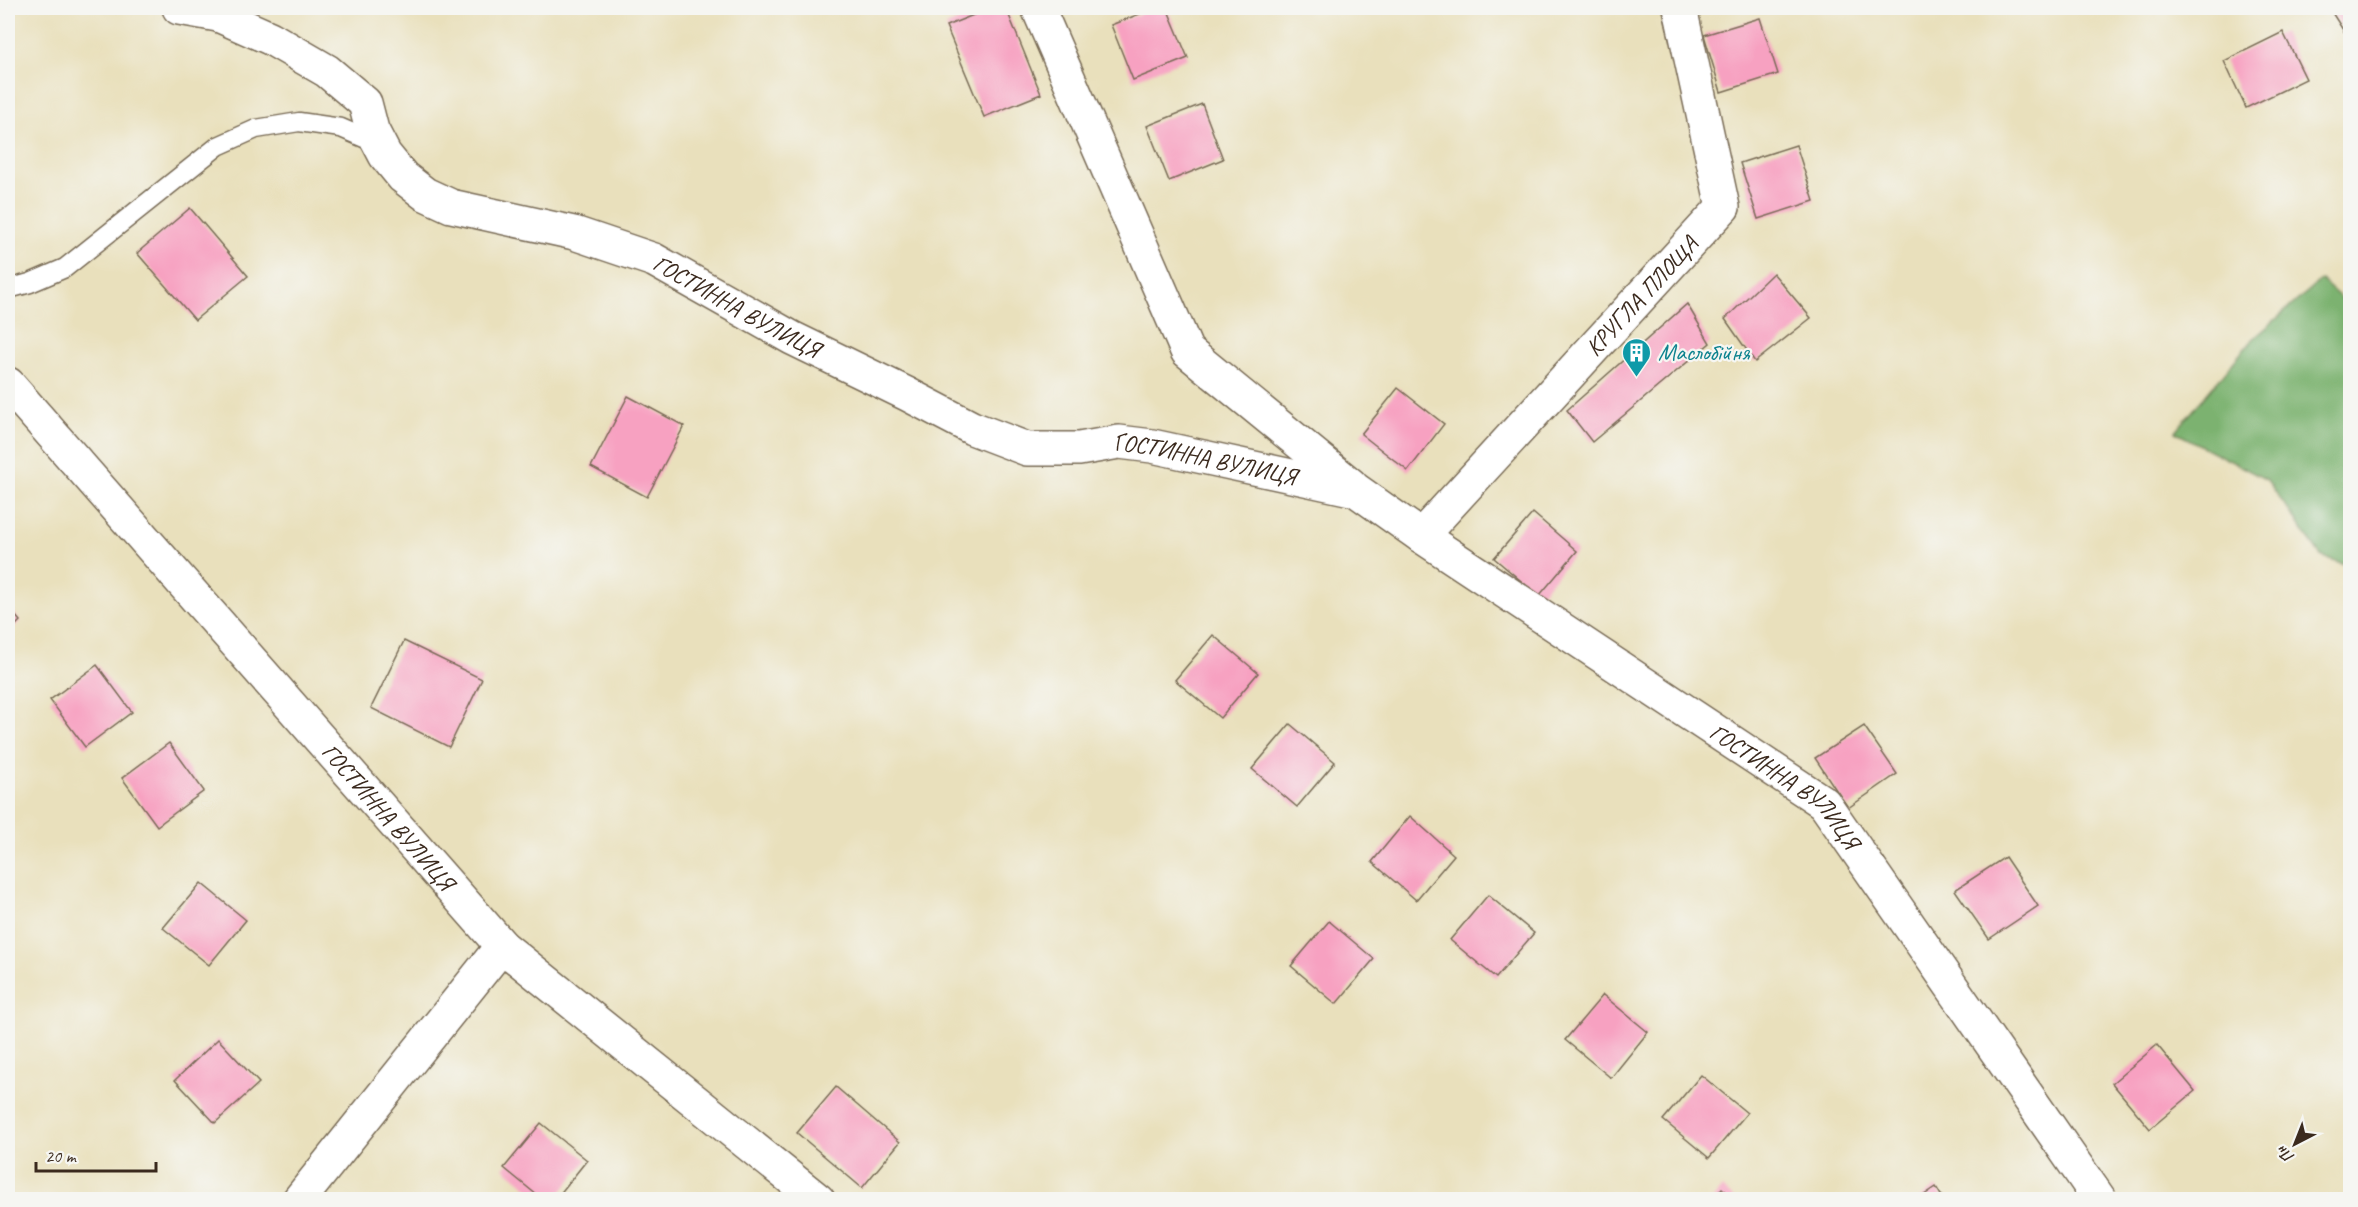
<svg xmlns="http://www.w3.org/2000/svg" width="2358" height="1207" font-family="Caveat,sans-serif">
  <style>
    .forest { fill: #7cb26f; stroke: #5c6e46; stroke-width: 1.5 }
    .building { fill: #f7a1c1 }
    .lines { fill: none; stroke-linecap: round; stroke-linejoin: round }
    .lane-casing { stroke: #786a55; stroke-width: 21 }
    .street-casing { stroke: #786a55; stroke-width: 36 }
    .lane { stroke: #fff; stroke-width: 18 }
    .street { stroke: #fff; stroke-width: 33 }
    .labels { text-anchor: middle; stroke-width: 4.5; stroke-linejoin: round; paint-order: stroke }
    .street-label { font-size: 24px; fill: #3b2a1e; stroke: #f6f6f2 }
    .culture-label { font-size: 24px; fill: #0d838f; stroke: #f6f6f2; text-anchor: start }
  </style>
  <rect width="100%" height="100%" fill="#f6f6f2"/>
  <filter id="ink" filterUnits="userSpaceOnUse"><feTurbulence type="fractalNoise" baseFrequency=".0167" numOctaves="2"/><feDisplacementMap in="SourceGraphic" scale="12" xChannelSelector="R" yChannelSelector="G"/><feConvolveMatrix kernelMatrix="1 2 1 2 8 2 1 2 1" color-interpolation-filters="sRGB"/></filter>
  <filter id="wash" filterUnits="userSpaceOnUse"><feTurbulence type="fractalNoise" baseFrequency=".008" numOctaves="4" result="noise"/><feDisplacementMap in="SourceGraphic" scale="24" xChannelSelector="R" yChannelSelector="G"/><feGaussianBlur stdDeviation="1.35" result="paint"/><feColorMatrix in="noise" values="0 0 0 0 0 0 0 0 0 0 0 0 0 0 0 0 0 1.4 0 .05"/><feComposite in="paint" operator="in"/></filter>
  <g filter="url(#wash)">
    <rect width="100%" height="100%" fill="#e9e0bc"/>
    <path class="forest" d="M 2321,280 L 2350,306 L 2350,566 L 2321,556 L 2267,480 L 2175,432 L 2251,341 Z"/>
    <g id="blocks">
      <g class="building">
        <path d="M 991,8 L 1006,8 L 1041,94 L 984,117 L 946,26 Z"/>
        <path d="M 1155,8 L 1167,8 L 1188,58 L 1133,80 L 1111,25 Z"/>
        <path d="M 2329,8 L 2350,8 L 2350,41 Z"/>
        <path d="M 1760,18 L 1778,74 L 1721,92 L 1704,35 Z"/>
        <path d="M 2283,32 L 2306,79 L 2246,108 L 2224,61 Z"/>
        <path d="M 1202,104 L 1223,159 L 1169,181 L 1147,126 Z"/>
        <path d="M 1796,145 L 1814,201 L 1758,219 L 1740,163 Z"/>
        <path d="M 190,208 L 248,276 L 195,320 L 137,253 Z"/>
        <path d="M 1773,273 L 1811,318 L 1755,362 L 1725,319 Z"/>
        <path d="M 1687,304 L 1710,343 L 1592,442 L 1567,410 Z"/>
        <path d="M 1398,388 L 1444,424 L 1408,471 L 1361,434 Z"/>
        <path d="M 628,396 L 684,426 L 647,497 L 591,467 Z"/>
        <path d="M 1533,513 L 1577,551 L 1539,596 L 1494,558 Z"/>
        <path d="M 8,607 L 20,621 L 8,633 Z"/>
        <path d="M 1213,635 L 1258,673 L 1220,718 L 1175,680 Z"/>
        <path d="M 404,641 L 482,679 L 449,747 L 371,708 Z"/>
        <path d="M 97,665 L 132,712 L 85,747 L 50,700 Z"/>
        <path d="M 1290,724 L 1335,762 L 1297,807 L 1252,769 Z"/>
        <path d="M 1864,726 L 1897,774 L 1848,808 L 1815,758 Z"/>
        <path d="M 169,743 L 204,791 L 157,826 L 122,778 Z"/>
        <path d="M 1410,816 L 1454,855 L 1416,900 L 1372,862 Z"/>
        <path d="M 2005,857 L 2038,906 L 1989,939 L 1955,890 Z"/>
        <path d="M 201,883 L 246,920 L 209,965 L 163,928 Z"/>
        <path d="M 1488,895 L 1534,933 L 1496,978 L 1450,940 Z"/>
        <path d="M 1329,921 L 1374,959 L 1336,1004 L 1291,966 Z"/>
        <path d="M 1603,995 L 1648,1032 L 1611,1078 L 1565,1040 Z"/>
        <path d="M 218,1039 L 259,1083 L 215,1123 L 175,1080 Z"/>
        <path d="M 2157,1045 L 2195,1091 L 2150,1129 L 2112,1083 Z"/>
        <path d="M 1701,1075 L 1747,1113 L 1709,1158 L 1663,1120 Z"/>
        <path d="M 836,1087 L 900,1142 L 862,1188 L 797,1133 Z"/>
        <path d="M 541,1123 L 587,1160 L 555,1200 L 543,1200 L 504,1168 Z"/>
        <path d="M 1936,1187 L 1944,1200 L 1917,1200 Z"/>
        <path d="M 1722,1188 L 1736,1200 L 1712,1200 Z"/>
      </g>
    </g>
  </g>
  <g filter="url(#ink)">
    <use href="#blocks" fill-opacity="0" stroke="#786a55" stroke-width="1.5"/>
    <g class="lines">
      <defs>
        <path id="lane" d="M 8,289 L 30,283 L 65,268 L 218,146 L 256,129 L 299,122 L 341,128 L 378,144"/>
        <g id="street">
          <path id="s1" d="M 179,8 L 218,15 L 270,38 L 327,71 L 365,103 L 372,130 L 385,155 L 403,177 L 425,194 L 451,206 L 574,233 L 654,260 L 792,338 L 907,394 L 972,428 L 1027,449 L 1079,449 L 1119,442 L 1152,446 L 1356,490 L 1421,536 L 1824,803 L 2100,1200"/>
          <path d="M 1038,8 L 1187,351 L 1351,485"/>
          <path id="s2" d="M 8,384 L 502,946 L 818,1200"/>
          <path id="s3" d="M 1421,536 L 1723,207 L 1680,8"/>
          <path d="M 299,1200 L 502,946"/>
        </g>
      </defs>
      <use href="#lane" class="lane-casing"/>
      <use href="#street" class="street-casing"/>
      <use href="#lane" class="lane"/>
      <use href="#street" class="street"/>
    </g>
  </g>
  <defs>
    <symbol id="building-pin" viewBox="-11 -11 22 30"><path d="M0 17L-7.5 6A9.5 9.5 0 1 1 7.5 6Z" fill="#0f9aa8" stroke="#f6f6f2"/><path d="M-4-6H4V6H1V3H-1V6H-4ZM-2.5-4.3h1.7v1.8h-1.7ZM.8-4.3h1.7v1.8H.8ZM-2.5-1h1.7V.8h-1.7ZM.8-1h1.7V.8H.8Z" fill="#fff"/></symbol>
  </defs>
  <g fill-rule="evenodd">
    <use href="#building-pin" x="1620" y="336" width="33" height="45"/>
  </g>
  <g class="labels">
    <g class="street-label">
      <text dy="8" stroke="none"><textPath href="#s3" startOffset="326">КРУГЛА ПЛОЩА</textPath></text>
      <text dy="8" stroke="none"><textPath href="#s1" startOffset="658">ГОСТИННА ВУЛИЦЯ</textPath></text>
      <text dy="8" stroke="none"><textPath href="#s1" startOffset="1162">ГОСТИННА ВУЛИЦЯ</textPath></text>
      <text dy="8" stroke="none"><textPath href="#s1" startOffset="1839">ГОСТИННА ВУЛИЦЯ</textPath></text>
      <text dy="8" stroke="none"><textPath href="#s2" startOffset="576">ГОСТИННА ВУЛИЦЯ</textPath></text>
    </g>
    <g class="culture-label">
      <text x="1658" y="360">Маслобійня</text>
    </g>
  </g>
  <rect width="2358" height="1207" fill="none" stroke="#f6f6f2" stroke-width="30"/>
  <g transform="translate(2295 1144) rotate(222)" stroke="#f6f6f2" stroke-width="4.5" paint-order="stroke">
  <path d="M0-4.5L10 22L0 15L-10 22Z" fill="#3b2a1e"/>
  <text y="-9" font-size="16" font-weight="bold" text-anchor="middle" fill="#3b2a1e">Пн</text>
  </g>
  <path d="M36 1162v9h120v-9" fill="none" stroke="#3b2a1e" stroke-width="3"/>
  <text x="45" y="1162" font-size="18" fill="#3b2a1e" stroke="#f6f6f2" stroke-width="4.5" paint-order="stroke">20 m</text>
</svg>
